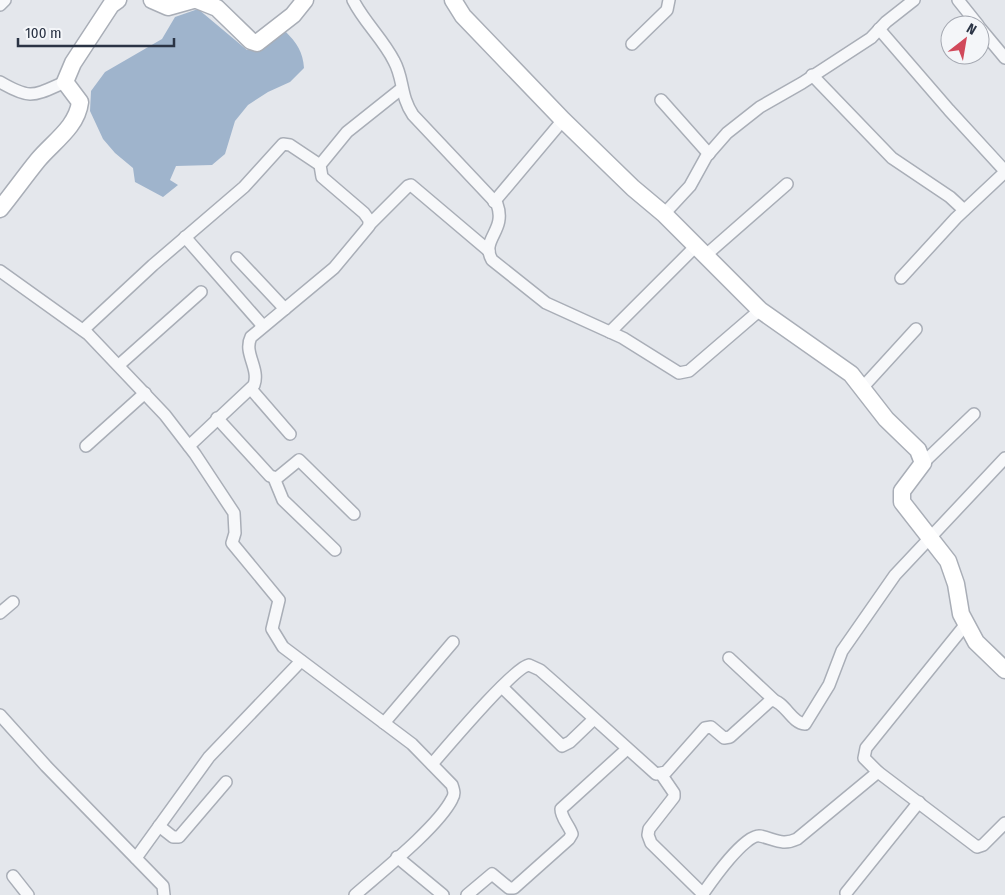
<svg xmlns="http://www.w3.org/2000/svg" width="1005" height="895" font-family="'Fira Sans Condensed',sans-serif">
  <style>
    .water { fill: #9fb4cc }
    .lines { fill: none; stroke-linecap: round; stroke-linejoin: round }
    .street-casing { stroke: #a9aeb7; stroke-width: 14 }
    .secondary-casing { stroke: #a9aeb7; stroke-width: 19 }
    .street { stroke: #f7f8fa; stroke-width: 11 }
    .secondary { stroke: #fff; stroke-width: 16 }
  </style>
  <rect width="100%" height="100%" fill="#e4e7ec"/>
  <path class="water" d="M 198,9 L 247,50 L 259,48 L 285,31 C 297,43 303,52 304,68 L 290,82 L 268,92 L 248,105 L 235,121 L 225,154 L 212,165 L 176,166 L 170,180 L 178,185 L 163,197 L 135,182 L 133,168 L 115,153 L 103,139 L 90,111 L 91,91 L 105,72 L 162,39 L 175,17 Z"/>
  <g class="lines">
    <defs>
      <g id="street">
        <path d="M 353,0 C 364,22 383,39 394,61 C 404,79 400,96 413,115 L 497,204 C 507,231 480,239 492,260 L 546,303 L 623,338 L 679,373 L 689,371 L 760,310"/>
        <path d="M 958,0 L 978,25"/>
        <path d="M 0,5 L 5,0"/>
        <path d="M 980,28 L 1005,58"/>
        <path d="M 879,29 L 949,110 L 1005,171"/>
        <path d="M 632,44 L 667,10 L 669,0"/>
        <path d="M 812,75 L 892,158 L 950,197 L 964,210"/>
        <path d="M 0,82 C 31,100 33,96 65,82"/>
        <path d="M 661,100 L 709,154"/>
        <path d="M 494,202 L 563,120"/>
        <path d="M 664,214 L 690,186 L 706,157 L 727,133 L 760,107 L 802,83 L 871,38 L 886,22 L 914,0"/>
        <path d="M 369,225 L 408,186 L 411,185 L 489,251"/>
        <path d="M 185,237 L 263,326"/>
        <path d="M 706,255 L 787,184"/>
        <path d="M 237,258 L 285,309"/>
        <path d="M 0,271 L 88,334 L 165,415 L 195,454 L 234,513 L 235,533 L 232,543 L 279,600 L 272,629 L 283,647 L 412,744 L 452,785 C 454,791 455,794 452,799 C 438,827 380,873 355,895"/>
        <path d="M 901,278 L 956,218 L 1005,172"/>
        <path d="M 83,330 L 153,265 L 244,187 L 283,144 L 290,145 L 320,165"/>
        <path d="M 610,332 L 696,246"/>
        <path d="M 119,365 L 201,292"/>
        <path d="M 863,387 L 916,329"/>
        <path d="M 251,389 L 290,434"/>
        <path d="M 217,418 L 270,476 L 277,478 L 299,460 L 354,514"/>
        <path d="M 86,446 L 145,393"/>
        <path d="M 189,446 L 254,385 C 260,368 243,353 251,337 L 334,268 L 369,226 L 369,220 L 364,213 L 322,177 L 320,165 L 347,132 L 401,89"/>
        <path d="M 923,463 L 974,414"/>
        <path d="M 274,478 L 283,500 L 335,550"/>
        <path d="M 0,613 L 13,602"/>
        <path d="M 966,624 L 866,748 L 864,758 L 878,772 L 977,847 L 983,845 L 1005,823"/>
        <path d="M 729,658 L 774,700"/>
        <path d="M 502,687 L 562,746 L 570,742 L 594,719"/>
        <path d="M 0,715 L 46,766 L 163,886 L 164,895"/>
        <path d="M 384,723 L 453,642"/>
        <path d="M 432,764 C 446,748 514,667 529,665 L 540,670 L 556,684 L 656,774 L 666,772 L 705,728 L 711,727 L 724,738 L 730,737 L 771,700 C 785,701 791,723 805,724 L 829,685 L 842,651 L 895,575 L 1005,458"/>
        <path d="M 661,774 L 674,793 L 674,797 L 649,829 L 648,835 L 651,843 L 703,894"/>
        <path d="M 159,826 L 173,837 L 179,837 L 226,782"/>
        <path d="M 397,857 L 443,895"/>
        <path d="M 136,858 L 209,757 L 301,661"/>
        <path d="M 13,876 L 28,895"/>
        <path d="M 846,893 L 919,802"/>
        <path d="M 467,895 L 492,874 L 509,888 L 514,888 L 569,839 L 572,834 C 569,825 561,818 561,809 L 627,749"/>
        <path d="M 702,895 C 711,882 745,833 760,836 C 775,839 782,846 797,839 L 878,772"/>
      </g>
      <g id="secondary">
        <path d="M 152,0 L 168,7 L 193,0"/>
        <path d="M 197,0 L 217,8 L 251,41 L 257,43 L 293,15 L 305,0"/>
        <path d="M 453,0 L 463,16 L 563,120 L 633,188 L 664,214 L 760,310 L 851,374 L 886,419 L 918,450 L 923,463 L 902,491 L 902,502 L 948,561 L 956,584 L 961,614 L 976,642 L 1005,670"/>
        <path d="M 0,209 C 13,193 25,176 38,160 C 53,142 77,127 80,102 L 65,82 L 73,63 L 111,5 L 118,0"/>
      </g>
    </defs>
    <use href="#street" class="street-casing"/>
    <use href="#secondary" class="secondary-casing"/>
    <use href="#street" class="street"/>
    <use href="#secondary" class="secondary"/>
  </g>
  <g transform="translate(965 40) rotate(31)"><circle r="24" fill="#f4f6f9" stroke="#a4a8b1"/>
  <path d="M0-4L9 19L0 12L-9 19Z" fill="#d1495b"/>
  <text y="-8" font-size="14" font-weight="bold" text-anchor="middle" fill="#2b3445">N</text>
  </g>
  <path d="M18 38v8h156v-8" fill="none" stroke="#2b3445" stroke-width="2.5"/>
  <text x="25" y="38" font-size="15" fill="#2b3445" stroke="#f4f6f9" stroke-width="4" paint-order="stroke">100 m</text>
</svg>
